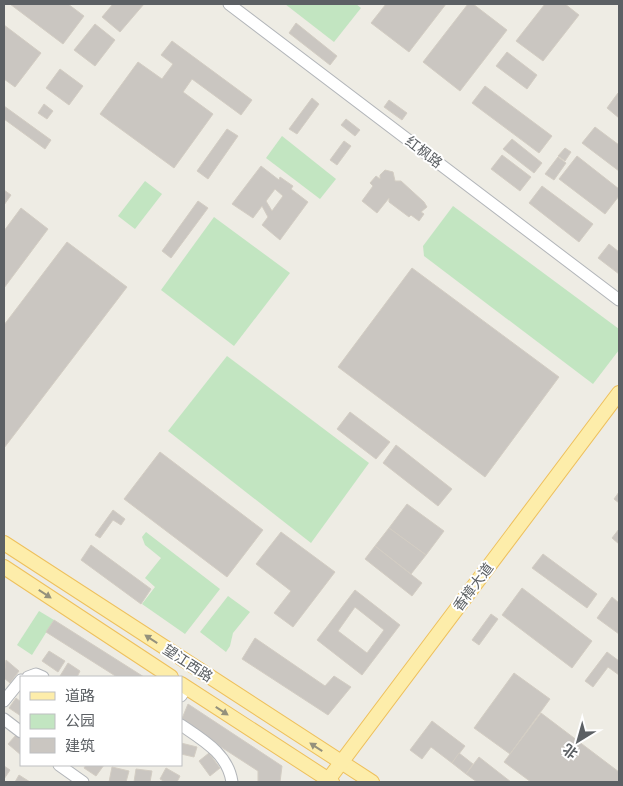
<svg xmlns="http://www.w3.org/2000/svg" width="623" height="786" font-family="'Source Sans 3','Noto Sans SC',sans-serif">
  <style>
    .green { fill: #c2e5c1 }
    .building { fill: #cac6c1; stroke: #d3cdc3; fill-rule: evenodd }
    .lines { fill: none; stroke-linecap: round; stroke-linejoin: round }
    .minor-casing { stroke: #b2b5b9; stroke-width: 13 }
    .major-casing { stroke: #eec05d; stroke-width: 16 }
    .minor { stroke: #fff; stroke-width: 11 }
    .major { stroke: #fdedaa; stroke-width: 14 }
    .oneway { fill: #94917c }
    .labels { text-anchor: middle; stroke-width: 4; stroke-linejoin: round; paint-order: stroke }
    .street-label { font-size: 14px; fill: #5c6064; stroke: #fff }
  </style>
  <rect width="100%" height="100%" fill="#eeece4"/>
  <g class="green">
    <path d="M 285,4 L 356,4 L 361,8 L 334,42 Z"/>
    <path d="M 282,136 L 336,179 L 320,199 L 266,158 Z"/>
    <path d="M 145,181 L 162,194 L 135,229 L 118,216 Z"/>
    <path d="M 453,206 L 619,329 L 619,350 L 593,384 L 424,256 L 423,246 Z"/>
    <path d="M 214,217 L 290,273 L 234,346 L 161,290 Z"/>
    <path d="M 227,356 L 369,463 L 311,543 L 168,431 Z"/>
    <path d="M 146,532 L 220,589 L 185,634 L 142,604 L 155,587 L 145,578 L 161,558 L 145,545 L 142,537 Z"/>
    <path d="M 228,596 L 250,612 L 233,633 L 230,646 L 226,652 L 200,632 Z"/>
    <path d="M 39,611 L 54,620 L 32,655 L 17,645 Z"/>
  </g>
  <g class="building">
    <path d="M 10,4 L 68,4 L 84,16 L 63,44 Z"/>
    <path d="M 113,4 L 144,4 L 120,32 L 102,17 Z"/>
    <path d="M 386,4 L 446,4 L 409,52 L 371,23 Z"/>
    <path d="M 468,4 L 473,4 L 507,30 L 460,91 L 423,62 Z"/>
    <path d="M 545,4 L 565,4 L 579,15 L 543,61 L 516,41 Z"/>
    <path d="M 296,23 L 337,56 L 330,65 L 289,33 Z"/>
    <path d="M 95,24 L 115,40 L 95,66 L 74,50 Z"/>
    <path d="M 4,25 L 41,53 L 15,87 L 4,79 Z"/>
    <path d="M 172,41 L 252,100 L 241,115 L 192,79 L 183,92 L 213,114 L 174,168 L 100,114 L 138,62 L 162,79 L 173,64 L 161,55 Z"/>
    <path d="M 507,52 L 537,75 L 527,89 L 496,66 Z"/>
    <path d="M 60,69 L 83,86 L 69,105 L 46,88 Z"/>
    <path d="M 485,86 L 552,136 L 539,153 L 472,103 Z"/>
    <path d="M 618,93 L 619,94 L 619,118 L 607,108 Z"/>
    <path d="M 312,98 L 319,104 L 297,134 L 289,129 Z"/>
    <path d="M 389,100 L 407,113 L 402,120 L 384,107 Z"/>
    <path d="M 44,104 L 53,111 L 47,119 L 38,113 Z"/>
    <path d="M 4,106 L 51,140 L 45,149 L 4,119 Z"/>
    <path d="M 346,119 L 360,130 L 355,136 L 341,125 Z"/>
    <path d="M 595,127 L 619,145 L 619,171 L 582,143 Z"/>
    <path d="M 227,129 L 238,136 L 208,179 L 197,171 Z"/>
    <path d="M 512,139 L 542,163 L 534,173 L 503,149 Z"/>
    <path d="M 344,141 L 351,146 L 337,165 L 330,160 Z"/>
    <path d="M 565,148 L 571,152 L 565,161 L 558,156 Z"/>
    <path d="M 502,155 L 531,177 L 520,191 L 491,169 Z"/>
    <path d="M 577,156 L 619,189 L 619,196 L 605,214 L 559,179 Z"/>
    <path d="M 558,157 L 566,163 L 554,180 L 545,174 Z"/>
    <path d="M 261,166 L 279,180 L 280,177 L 293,186 L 291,189 L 308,202 L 280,240 L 262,225 L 268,217 L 262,206 L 253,218 L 232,204 ZM 275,189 L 283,196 L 272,211 L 266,201 Z"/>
    <path d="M 385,170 L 393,172 L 395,181 L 401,181 L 424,202 L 427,207 L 421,212 L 424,214 L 419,221 L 411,215 L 409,217 L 389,202 L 389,198 L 377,213 L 362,201 L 373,186 L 370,183 L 376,176 L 380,179 L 380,175 Z"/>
    <path d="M 542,186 L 593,224 L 579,242 L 529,203 Z"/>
    <path d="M 4,190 L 11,195 L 4,205 Z"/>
    <path d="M 198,201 L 208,208 L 171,258 L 162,251 Z"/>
    <path d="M 21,208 L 48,229 L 4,288 L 4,231 Z"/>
    <path d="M 67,242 L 127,287 L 4,448 L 4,325 Z"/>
    <path d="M 609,244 L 619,252 L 619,274 L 598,258 Z"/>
    <path d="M 412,268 L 559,377 L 485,477 L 338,367 Z"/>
    <path d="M 350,412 L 390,442 L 376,459 L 337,429 Z"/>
    <path d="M 396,445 L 452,489 L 438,506 L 383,463 Z"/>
    <path d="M 160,452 L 263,530 L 227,577 L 124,499 Z"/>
    <path d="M 619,492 L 619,503 L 614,499 Z"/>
    <path d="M 407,504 L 444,531 L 426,555 L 389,528 Z"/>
    <path d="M 113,510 L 125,519 L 121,525 L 113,520 L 100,538 L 95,535 Z"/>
    <path d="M 389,528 L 426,555 L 411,574 L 375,546 Z"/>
    <path d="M 619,529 L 619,544 L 612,538 Z"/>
    <path d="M 281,532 L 335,572 L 293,627 L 274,613 L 291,591 L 256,564 Z"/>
    <path d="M 91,545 L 151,589 L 141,604 L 81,560 Z"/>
    <path d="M 375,546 L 422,583 L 412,596 L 365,559 Z"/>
    <path d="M 543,554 L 597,594 L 587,608 L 532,568 Z"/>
    <path d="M 522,588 L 592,641 L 572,668 L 502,615 Z"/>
    <path d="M 355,590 L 400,625 L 362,675 L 317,640 ZM 355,607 L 384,630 L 367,653 L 338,631 Z"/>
    <path d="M 612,597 L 619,603 L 619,634 L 597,618 Z"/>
    <path d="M 491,614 L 498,619 L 479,645 L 472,640 Z"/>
    <path d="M 54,620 L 144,677 L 117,677 L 46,632 Z"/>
    <path d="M 255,638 L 325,686 L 334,676 L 351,687 L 328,715 L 242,659 Z"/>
    <path d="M 49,651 L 65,661 L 58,672 L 42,661 Z"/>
    <path d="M 607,652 L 619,661 L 619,675 L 608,667 L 593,687 L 585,681 Z"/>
    <path d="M 6,660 L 19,671 L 10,683 L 4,678 Z"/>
    <path d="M 68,663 L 80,671 L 77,677 L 60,676 Z"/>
    <path d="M 514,673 L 550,699 L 510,754 L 474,728 Z"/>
    <path d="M 16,698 L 21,702 L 21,716 L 9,708 Z"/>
    <path d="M 188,704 L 282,766 L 280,782 L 258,782 L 258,771 L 181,721 Z"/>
    <path d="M 541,713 L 619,772 L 619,782 L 531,782 L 504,762 Z"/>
    <path d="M 432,721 L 465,746 L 452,763 L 431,747 L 422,759 L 410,750 Z"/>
    <path d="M 16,735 L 21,740 L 21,755 L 8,744 Z"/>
    <path d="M 181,743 L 197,747 L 194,757 L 181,754 Z"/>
    <path d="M 209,753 L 220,768 L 210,776 L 199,761 Z"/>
    <path d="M 459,753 L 473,764 L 466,774 L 452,763 Z"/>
    <path d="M 479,757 L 511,782 L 477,782 L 466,774 Z"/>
    <path d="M 86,765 L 104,765 L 96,776 L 84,768 Z"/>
    <path d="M 4,766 L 10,770 L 4,779 Z"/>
    <path d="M 112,767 L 129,771 L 126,782 L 109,782 Z"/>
    <path d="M 166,768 L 180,776 L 177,782 L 165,782 L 160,779 Z"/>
    <path d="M 136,769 L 152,771 L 150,782 L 134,782 Z"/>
    <path d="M 19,775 L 30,782 L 15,782 Z"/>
  </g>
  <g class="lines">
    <defs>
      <g id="minor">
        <path d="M 229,4 L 619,300"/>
        <path d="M 28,677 L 36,674 L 43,677"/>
        <path d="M 181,696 L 187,687"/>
        <path d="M 4,701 L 21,680"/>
        <path d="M 4,719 L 21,732"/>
        <path d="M 181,725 C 203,740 228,754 232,782"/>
        <path d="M 59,765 L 83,782"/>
      </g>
      <g id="major">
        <path d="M 4,543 L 372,782"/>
        <path d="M 4,567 L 171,677"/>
        <path d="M 181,684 L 332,782"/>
        <path d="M 328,780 L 619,393"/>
      </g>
    </defs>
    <use href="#minor" class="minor-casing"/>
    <use href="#major" class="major-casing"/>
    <use href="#minor" class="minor"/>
    <use href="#major" class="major"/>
  </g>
  <defs><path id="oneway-solid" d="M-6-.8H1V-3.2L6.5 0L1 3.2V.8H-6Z" transform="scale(1.25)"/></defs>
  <g class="oneway">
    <use href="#oneway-solid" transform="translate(45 594) rotate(33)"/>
    <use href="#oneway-solid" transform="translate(151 639) rotate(-147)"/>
    <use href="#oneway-solid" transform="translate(222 711) rotate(33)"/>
    <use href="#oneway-solid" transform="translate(316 747) rotate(-147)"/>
  </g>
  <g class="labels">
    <g class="street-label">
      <text transform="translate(424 152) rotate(37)" y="5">红枫路</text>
      <text transform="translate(473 587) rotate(-53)" y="5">香樟大道</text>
      <text transform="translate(188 663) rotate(33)" y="5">望江西路</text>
    </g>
  </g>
  <rect width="623" height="786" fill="none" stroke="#5c6064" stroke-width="10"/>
  <rect x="20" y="676" width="162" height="90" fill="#ffffff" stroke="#bebfc1"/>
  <rect x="30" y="692" width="25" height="8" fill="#fdedaa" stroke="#bebfc1"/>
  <text x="65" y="701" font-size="15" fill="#5c6064">道路</text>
  <rect x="30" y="714" width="25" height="15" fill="#c2e5c1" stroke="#bebfc1"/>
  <text x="65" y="726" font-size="15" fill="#5c6064">公园</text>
  <rect x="30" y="738" width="25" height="15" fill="#cac6c1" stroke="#bebfc1"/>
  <text x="65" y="751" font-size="15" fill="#5c6064">建筑</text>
  <g transform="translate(578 741) rotate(217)" stroke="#ffffff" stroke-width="4" paint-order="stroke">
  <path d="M0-4L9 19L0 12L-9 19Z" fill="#5c6064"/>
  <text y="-8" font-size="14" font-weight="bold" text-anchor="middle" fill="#5c6064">北</text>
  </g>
</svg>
